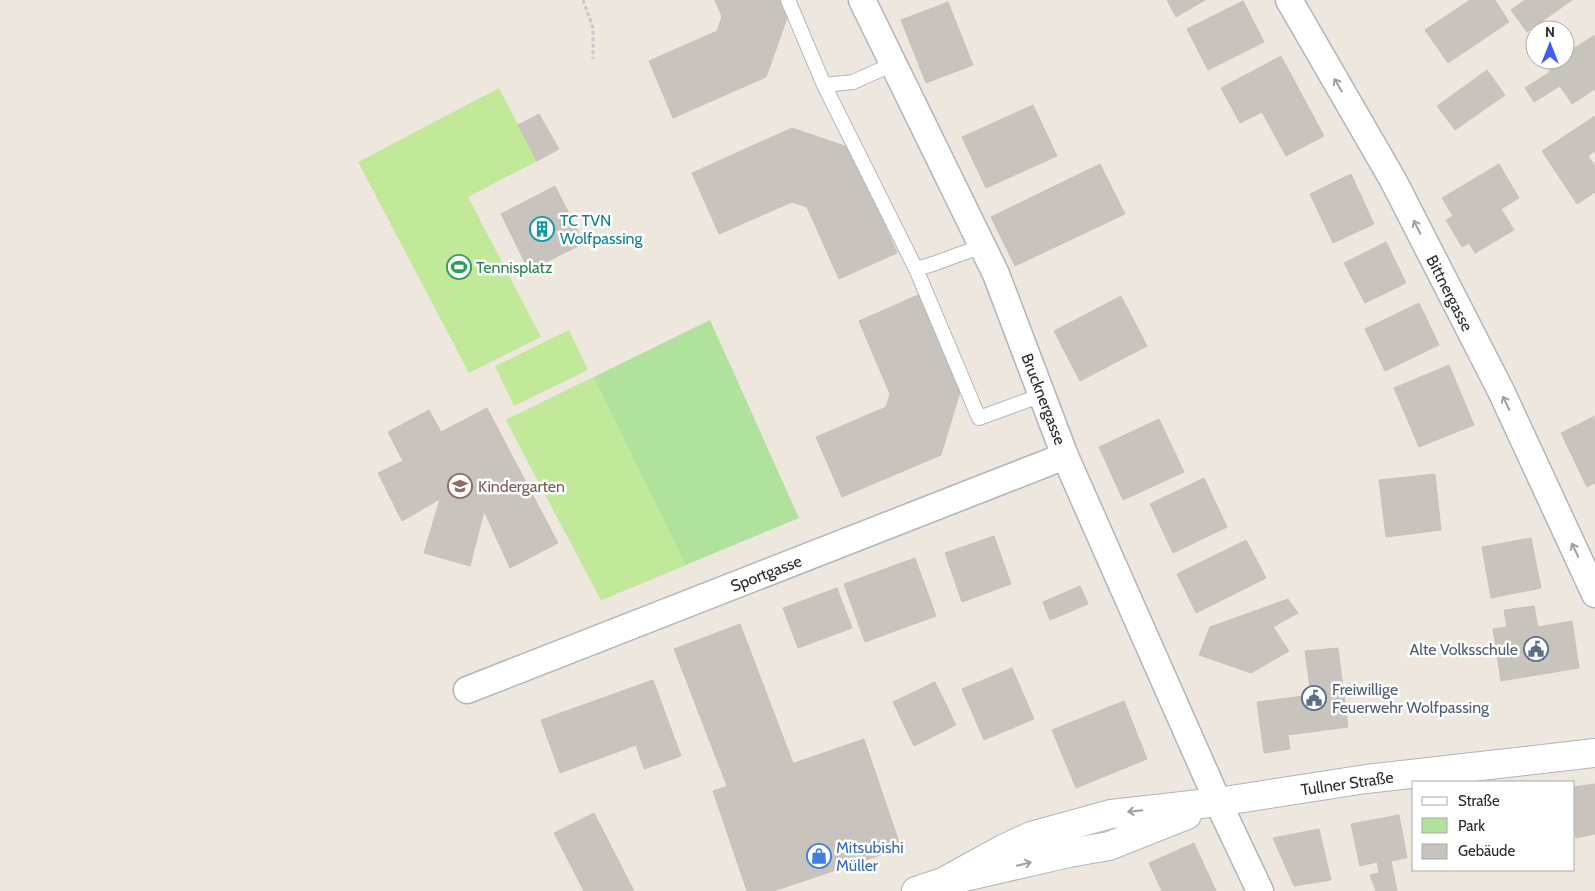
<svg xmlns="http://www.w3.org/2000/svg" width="1595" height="891" font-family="Cabin,sans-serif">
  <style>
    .green { fill: #b0e19d }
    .pitch { fill: #c2e899 }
    .building { fill: #c8c4bd; stroke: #c8c3b8 }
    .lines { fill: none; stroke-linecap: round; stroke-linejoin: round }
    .lane-casing { stroke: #b1b3be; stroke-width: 16 }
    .street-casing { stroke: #b1b3be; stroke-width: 29 }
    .secondary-casing { stroke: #b1b3be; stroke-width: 30 }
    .path { stroke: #c8c8c8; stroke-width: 3; stroke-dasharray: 4 2.5; stroke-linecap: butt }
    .lane { stroke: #fff; stroke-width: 14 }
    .street { stroke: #fff; stroke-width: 26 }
    .secondary { stroke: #fff; stroke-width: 28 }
    .oneway { stroke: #a0a0a0 }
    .labels { text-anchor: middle; stroke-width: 5; stroke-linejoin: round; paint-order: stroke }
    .culture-label { font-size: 16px; fill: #0d838f; stroke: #fff; text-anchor: start }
    .leisure-label { font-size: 16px; fill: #27864d; stroke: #fff; text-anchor: start }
    .street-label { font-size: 16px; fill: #2b2b2b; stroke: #fff }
    .education-label { font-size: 16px; fill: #785e54; stroke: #fff; text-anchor: start }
    .service-label { font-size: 16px; fill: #4e5e75; stroke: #fff; text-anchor: end }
    .shop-label { font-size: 16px; fill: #366cbe; stroke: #fff; text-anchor: start }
  </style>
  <rect width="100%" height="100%" fill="#ede7de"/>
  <path class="green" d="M 710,320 L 799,518 L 601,600 L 506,420 Z"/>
  <g class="pitch">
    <path d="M 499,88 L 537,161 L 468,197 L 541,337 L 469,373 L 358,162 Z"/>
    <path d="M 569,330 L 588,370 L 514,406 L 495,366 Z"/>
    <path d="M 594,377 L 686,565 L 601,600 L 506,420 Z"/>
  </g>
  <g class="building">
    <path d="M 715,0 L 779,0 L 787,18 L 766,77 L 673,118 L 649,61 L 717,31 L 722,17 Z"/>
    <path d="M 1167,0 L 1205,0 L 1176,17 Z"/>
    <path d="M 1470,0 L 1495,0 L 1509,22 L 1448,63 L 1425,30 Z"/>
    <path d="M 1525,0 L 1572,0 L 1527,32 L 1511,10 Z"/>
    <path d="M 1243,1 L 1264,42 L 1208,70 L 1187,29 Z"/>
    <path d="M 948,2 L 973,65 L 926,83 L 901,20 Z"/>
    <path d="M 1595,35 L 1595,89 L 1572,104 L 1560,86 L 1534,102 L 1525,88 L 1550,72 L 1547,65 L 1555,60 L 1565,60 L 1565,54 Z"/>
    <path d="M 1281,56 L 1324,136 L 1286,156 L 1262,112 L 1240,123 L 1221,88 Z"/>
    <path d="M 1487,70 L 1505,95 L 1455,130 L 1437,106 Z"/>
    <path d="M 1033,105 L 1057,156 L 986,188 L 962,137 Z"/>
    <path d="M 539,114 L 559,149 L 537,161 L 518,125 Z"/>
    <path d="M 1595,116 L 1595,151 L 1588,156 L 1595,166 L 1595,192 L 1577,204 L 1542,151 Z"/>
    <path d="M 792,128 L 851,148 L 897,253 L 839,279 L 807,207 L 792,202 L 719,234 L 692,173 Z"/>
    <path d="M 1100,164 L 1125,214 L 1015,266 L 991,217 Z"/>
    <path d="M 1499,164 L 1519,198 L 1501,209 L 1514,230 L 1475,253 L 1469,243 L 1462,247 L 1446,220 L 1453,216 L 1442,198 Z"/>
    <path d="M 1351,174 L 1374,224 L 1333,243 L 1310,194 Z"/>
    <path d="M 555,186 L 584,243 L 529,271 L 501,214 Z"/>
    <path d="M 1386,242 L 1406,283 L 1365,303 L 1344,263 Z"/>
    <path d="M 918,295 L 960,392 L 941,455 L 842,497 L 816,437 L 886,407 L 890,394 L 859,321 Z"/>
    <path d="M 1121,296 L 1147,346 L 1080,381 L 1054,331 Z"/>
    <path d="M 1419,303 L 1439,345 L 1385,371 L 1365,329 Z"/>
    <path d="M 1449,365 L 1474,425 L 1419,447 L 1394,388 Z"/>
    <path d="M 487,408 L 558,543 L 510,568 L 484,511 L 470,566 L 424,553 L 440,499 L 402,521 L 378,473 L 403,461 L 388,432 L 429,410 L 441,432 Z"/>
    <path d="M 1595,416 L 1595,483 L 1587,487 L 1561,433 Z"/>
    <path d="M 1159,419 L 1184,472 L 1123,500 L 1099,447 Z"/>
    <path d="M 1435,474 L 1441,530 L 1386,537 L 1379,480 Z"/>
    <path d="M 1204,478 L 1227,527 L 1173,553 L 1150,504 Z"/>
    <path d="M 994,536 L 1011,584 L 962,602 L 945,553 Z"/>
    <path d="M 1531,538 L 1541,588 L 1491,598 L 1482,547 Z"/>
    <path d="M 1246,540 L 1266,578 L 1196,613 L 1177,574 Z"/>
    <path d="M 915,558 L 936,616 L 865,642 L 844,584 Z"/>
    <path d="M 1080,586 L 1088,604 L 1050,620 L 1043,602 Z"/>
    <path d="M 837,588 L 852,628 L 798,648 L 783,608 Z"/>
    <path d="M 1288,599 L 1298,613 L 1273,627 L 1289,651 L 1251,673 L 1199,655 L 1210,627 Z"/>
    <path d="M 1534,606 L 1538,627 L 1572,621 L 1579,668 L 1501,681 L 1493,629 L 1507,627 L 1504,610 Z"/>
    <path d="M 740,624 L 793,763 L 727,786 L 674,649 Z"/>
    <path d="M 1338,648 L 1348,727 L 1288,735 L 1290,749 L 1264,753 L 1257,702 L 1311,695 L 1305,651 Z"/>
    <path d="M 1012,668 L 1034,719 L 984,740 L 962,689 Z"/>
    <path d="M 653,680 L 681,756 L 644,769 L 636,745 L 560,773 L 541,720 Z"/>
    <path d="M 935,682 L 956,725 L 914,746 L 893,702 Z"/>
    <path d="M 1124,701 L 1147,759 L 1076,788 L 1052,730 Z"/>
    <path d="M 864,739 L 901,848 L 774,891 L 747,891 L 713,791 Z"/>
    <path d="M 1595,784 L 1595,834 L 1576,838 L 1574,826 L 1574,787 Z"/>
    <path d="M 594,813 L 634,891 L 584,891 L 554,833 Z"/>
    <path d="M 1399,815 L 1407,858 L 1391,861 L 1397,891 L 1376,891 L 1370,875 L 1379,873 L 1377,862 L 1360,866 L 1351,824 Z"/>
    <path d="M 1319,829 L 1331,880 L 1294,886 L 1273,838 Z"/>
    <path d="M 1194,843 L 1216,891 L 1162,891 L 1149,863 Z"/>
  </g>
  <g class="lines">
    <defs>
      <g id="lane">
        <path d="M 788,0 L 824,85 L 916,269 L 979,418 L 1042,395"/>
        <path d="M 824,85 L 853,82 L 893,64"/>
        <path d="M 916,269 L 933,264 L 982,246"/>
      </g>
      <g id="street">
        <path d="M 862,0 L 996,274 L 1065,456 L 1218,802 L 1260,891"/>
        <path d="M 1289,0 L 1393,180 L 1501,391 L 1595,594"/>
        <path d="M 467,690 L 1065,456"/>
      </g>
      <g id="secondary">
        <path d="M 943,882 L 1003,849 L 1031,836 L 1111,814 L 1218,802 L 1366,779 L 1595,753"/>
        <path d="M 916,891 L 943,882 L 1069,853 L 1109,846 L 1187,815"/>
      </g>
    </defs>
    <use href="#lane" class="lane-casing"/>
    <use href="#street" class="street-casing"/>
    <use href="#secondary" class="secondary-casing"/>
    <path class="path" d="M 583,0 L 593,28 L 593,59"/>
    <use href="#lane" class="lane"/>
    <use href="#street" class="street"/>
    <use href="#secondary" class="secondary"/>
  </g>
  <defs><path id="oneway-shaft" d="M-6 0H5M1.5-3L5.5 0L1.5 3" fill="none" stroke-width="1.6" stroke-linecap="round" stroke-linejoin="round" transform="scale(1.25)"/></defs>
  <g class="oneway">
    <use href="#oneway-shaft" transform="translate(1338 85) rotate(-120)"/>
    <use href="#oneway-shaft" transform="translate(1417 227) rotate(-117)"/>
    <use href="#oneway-shaft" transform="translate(1506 403) rotate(-115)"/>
    <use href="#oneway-shaft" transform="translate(1575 550) rotate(-115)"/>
    <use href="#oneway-shaft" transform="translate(1135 811) rotate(174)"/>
    <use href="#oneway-shaft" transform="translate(1024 864) rotate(-14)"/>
  </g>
  <defs>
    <symbol id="building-ring" viewBox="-11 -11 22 22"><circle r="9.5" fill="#fff" stroke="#0f9aa8" stroke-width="1.5"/><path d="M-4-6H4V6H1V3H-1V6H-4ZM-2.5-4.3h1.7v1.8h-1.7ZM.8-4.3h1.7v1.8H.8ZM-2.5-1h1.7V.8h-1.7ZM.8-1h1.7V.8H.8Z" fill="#0f9aa8"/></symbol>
    <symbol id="stadium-ring" viewBox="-11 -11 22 22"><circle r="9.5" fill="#fff" stroke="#2e9e5b" stroke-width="1.5"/><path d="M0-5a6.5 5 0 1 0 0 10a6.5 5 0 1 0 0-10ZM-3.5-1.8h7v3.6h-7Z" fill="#2e9e5b"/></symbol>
    <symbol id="school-ring" viewBox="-11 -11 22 22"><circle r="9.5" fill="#fff" stroke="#8d6e63" stroke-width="1.5"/><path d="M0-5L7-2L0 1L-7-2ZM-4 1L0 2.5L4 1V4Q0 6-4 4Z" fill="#8d6e63"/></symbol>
    <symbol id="civic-ring" viewBox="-11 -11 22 22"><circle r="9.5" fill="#fff" stroke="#5c6f8a" stroke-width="1.5"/><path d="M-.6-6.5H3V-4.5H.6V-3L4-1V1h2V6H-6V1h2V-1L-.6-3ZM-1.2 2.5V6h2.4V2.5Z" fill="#5c6f8a"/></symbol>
    <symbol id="shop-ring" viewBox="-11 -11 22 22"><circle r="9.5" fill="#fff" stroke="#3f7fe0" stroke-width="1.5"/><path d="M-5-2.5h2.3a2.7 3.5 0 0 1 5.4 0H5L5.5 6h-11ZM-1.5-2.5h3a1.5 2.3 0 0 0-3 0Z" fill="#3f7fe0"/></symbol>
  </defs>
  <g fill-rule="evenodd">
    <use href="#building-ring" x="528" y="215" width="28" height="28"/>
    <use href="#stadium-ring" x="445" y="253" width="28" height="28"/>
    <use href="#school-ring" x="446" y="472" width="28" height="28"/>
    <use href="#civic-ring" x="1522" y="635" width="28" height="28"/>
    <use href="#civic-ring" x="1300" y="684" width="28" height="28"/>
    <use href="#shop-ring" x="805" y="842" width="28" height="28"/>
  </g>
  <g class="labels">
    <g class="culture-label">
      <text x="560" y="226">TC TVN<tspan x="560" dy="18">Wolfpassing</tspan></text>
    </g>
    <g class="leisure-label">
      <text x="476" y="273">Tennisplatz</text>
    </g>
    <g class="street-label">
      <text transform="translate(1450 293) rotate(63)" y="6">Bittnergasse</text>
      <text transform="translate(1044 399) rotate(69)" y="6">Brucknergasse</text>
      <text transform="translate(766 573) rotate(-21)" y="6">Sportgasse</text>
      <text transform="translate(1347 783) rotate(-8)" y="6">Tullner Straße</text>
    </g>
    <g class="education-label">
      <text x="478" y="492">Kindergarten</text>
    </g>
    <g class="service-label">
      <text x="1518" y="655">Alte Volksschule</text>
      <text x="1332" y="695" text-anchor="start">Freiwillige<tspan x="1332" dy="18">Feuerwehr Wolfpassing</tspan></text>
    </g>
    <g class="shop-label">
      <text x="836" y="853">Mitsubishi<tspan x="836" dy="18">Müller</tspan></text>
    </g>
  </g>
  <rect x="1412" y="781" width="162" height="90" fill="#ffffff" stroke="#aaaaaa"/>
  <rect x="1422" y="797" width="25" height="8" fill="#ffffff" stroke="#aaaaaa"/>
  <text x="1458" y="806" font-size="15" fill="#2b2b2b">Straße</text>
  <rect x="1422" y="818" width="25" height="15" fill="#b0e19d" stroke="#aaaaaa"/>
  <text x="1458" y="831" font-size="15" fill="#2b2b2b">Park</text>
  <rect x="1422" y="844" width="25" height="15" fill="#c8c4bd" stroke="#aaaaaa"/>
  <text x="1458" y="856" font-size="15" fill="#2b2b2b">Gebäude</text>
  <g transform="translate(1550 45)"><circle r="24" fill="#ffffff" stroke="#aaaaaa"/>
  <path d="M0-4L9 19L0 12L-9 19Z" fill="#445bf3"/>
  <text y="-8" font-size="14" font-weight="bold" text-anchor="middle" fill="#2b2b2b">N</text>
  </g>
</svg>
